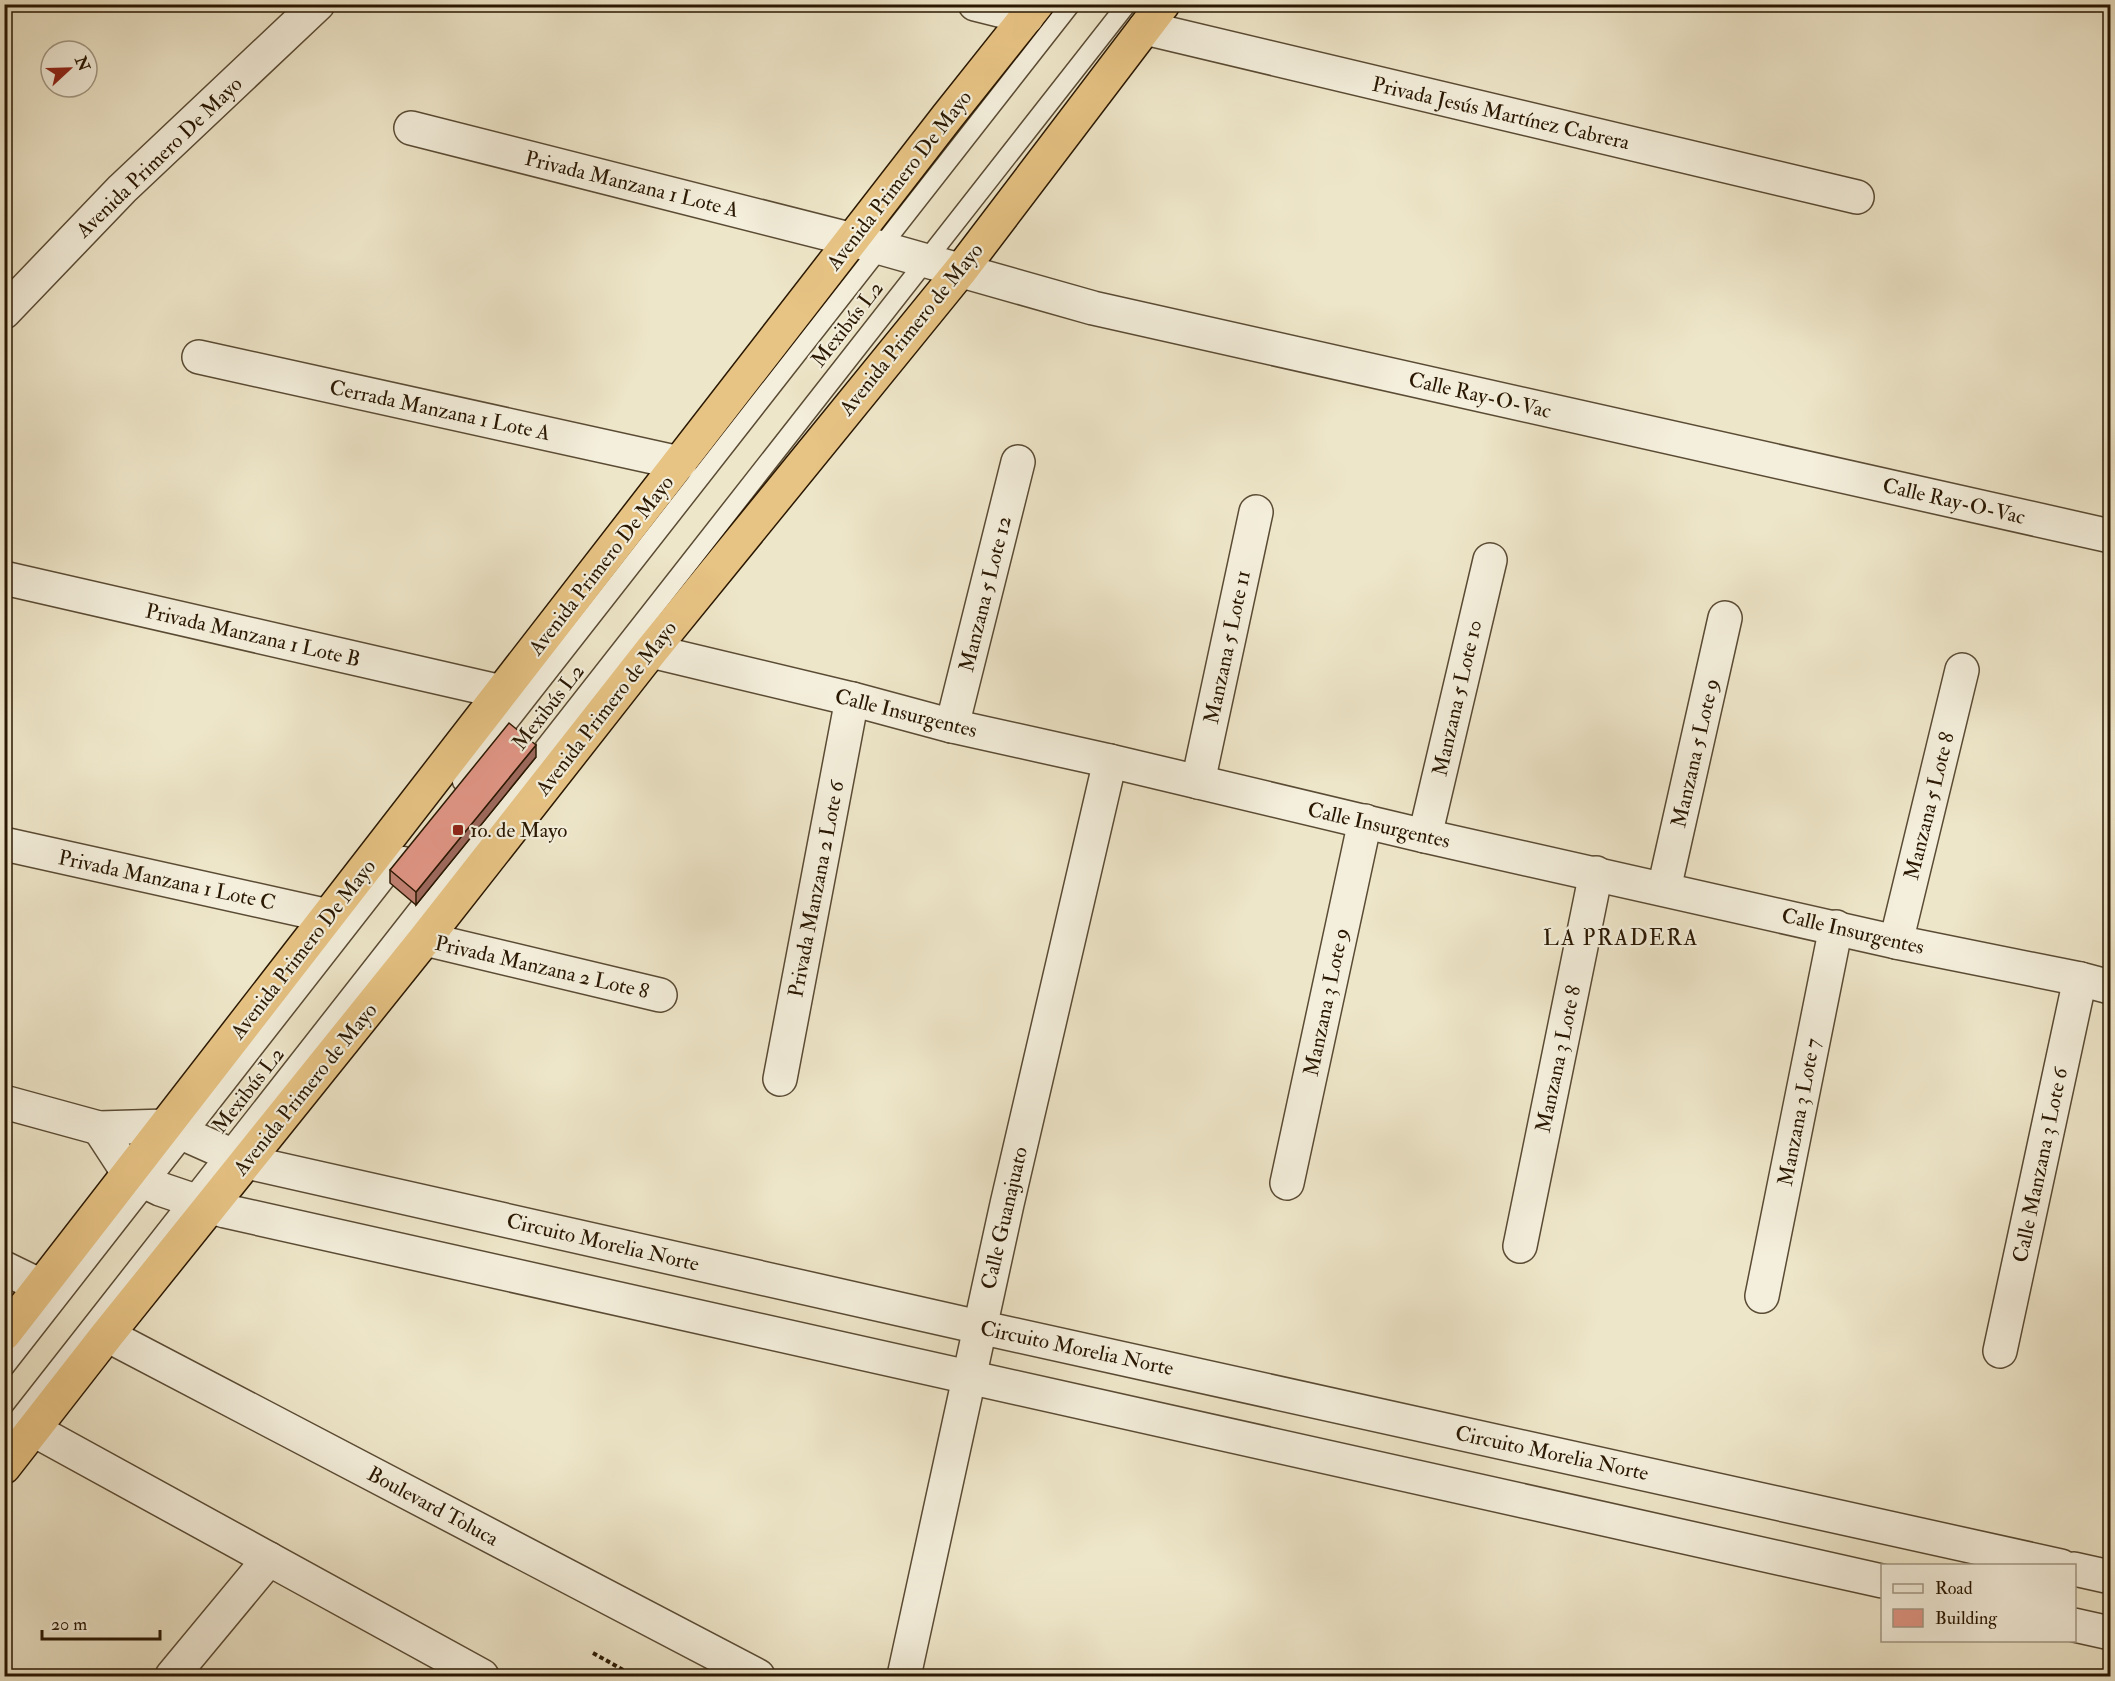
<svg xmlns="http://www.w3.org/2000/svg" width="2115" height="1681" font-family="'IM FELL Double Pica',serif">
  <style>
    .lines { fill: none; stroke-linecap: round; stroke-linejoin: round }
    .service-casing { stroke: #5a4b34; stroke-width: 21 }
    .minor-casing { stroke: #5a4b34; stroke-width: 36 }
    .trunk-casing { stroke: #291702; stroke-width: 36 }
    .path { stroke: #291702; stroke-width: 4; stroke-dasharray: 4.5 3; stroke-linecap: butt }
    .service { stroke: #f4efdc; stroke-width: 18 }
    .minor { stroke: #f4efdc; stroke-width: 33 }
    .trunk { stroke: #e7c384; stroke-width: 33 }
    .wall { fill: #c28173; stroke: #291702; stroke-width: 1.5 }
    .shaded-wall { fill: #9e695e; stroke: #291702; stroke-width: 1.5 }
    .building { fill: #e19686; stroke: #291702; stroke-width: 1.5 }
    .poi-dot { fill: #8f2418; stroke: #f4efdc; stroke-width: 2 }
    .labels { text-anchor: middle; stroke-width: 4.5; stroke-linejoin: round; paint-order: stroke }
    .street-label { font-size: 21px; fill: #291702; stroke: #f4efdc }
    .poi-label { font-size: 21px; fill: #291702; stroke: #f4efdc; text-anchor: start }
    .neighbourhood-label { font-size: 22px; letter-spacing: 1.5px; fill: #291702; stroke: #f4efdc }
  </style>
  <rect width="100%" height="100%" fill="#eee6c9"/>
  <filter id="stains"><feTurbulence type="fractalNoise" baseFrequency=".00333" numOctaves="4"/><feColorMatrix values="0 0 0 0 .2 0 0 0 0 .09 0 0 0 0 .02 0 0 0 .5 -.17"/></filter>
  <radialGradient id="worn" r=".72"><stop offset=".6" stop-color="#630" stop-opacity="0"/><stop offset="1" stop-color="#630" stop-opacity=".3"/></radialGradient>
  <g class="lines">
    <defs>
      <g id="service">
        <path d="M 462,782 L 1071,4"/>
        <path d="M 4,1368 L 404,856"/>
        <path d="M 4,1437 L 1127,4"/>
      </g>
      <g id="minor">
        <path d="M 975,4 L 1027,17"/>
        <path d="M 1145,28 L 1857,197"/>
        <path d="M 411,128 L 853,240 L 1093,308 L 2110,536"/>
        <path d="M 4,312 L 122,189 L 318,4"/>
        <path d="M 199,357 L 680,463"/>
        <path d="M 4,578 L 502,692"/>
        <path d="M 651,651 L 852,699 L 952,726 L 1110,761 L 1425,836 L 1896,942 L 2080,979 L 2110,987"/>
        <path d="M 952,726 L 1018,462"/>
        <path d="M 1198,782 L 1256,512"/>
        <path d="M 1425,836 L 1490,560"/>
        <path d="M 4,844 L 329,916"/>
        <path d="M 1664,889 L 1725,618"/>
        <path d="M 425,939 L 660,995"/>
        <path d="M 1896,942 L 1962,670"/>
        <path d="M 780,1079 L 852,699"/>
        <path d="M 4,1102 L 99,1128 L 166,1126 L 247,1162 L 979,1327 L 2061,1566"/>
        <path d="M 99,1128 L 129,1174 L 160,1189 L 225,1211 L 1882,1581"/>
        <path d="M 1287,1183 L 1365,821"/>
        <path d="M 1520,1246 L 1596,873"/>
        <path d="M 4,1268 L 41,1286"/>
        <path d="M 1762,1296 L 1836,927"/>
        <path d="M 107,1335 L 758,1676"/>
        <path d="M 2000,1351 L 2080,979"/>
        <path d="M 34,1430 L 482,1676"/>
        <path d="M 2074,1569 L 2110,1577"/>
        <path d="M 2074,1625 L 2110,1633"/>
        <path d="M 172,1676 L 269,1559"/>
        <path d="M 904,1676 L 1007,1204 L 1110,761"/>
      </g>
      <g id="trunk">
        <path d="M 4,1334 L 947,117 L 1037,4"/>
        <path d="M 4,1467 L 107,1335 L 425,939 L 651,651 L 961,270 L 1163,4"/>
      </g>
    </defs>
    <use href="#service" class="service-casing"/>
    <use href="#minor" class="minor-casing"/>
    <use href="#trunk" class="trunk-casing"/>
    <path class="path" d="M 593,1653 L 634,1676"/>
    <use href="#service" class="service"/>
    <use href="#minor" class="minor"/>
    <use href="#trunk" class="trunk"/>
  </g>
  <path class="wall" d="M 536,757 L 416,905 L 390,883 L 390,870 Z"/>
  <path class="shaded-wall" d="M 536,745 L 536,757 L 416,905 L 416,892 Z"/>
  <path class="building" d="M 509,723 L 536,745 L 416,892 L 390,870 Z"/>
  <rect class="poi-dot" x="452" y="824" width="12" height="12" rx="3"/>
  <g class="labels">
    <g class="street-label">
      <text transform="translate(1501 113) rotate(13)" y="7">Privada Jesús Martínez Cabrera</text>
      <text transform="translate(159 157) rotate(-44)" y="7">Avenida Primero De Mayo</text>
      <text transform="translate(899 180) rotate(-52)" y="7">Avenida Primero De Mayo</text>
      <text transform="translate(632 184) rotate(14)" y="7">Privada Manzana 1 Lote A</text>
      <text transform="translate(847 324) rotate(-52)" y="7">Mexibús L2</text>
      <text transform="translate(911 329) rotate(-51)" y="7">Avenida Primero de Mayo</text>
      <text transform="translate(1480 395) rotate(13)" y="7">Calle Ray-O-Vac</text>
      <text transform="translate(440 410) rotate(12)" y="7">Cerrada Manzana 1 Lote A</text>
      <text transform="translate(1954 501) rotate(13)" y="7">Calle Ray-O-Vac</text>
      <text transform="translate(601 565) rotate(-52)" y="7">Avenida Primero De Mayo</text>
      <text transform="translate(985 594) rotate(-76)" y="7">Manzana 5 Lote 12</text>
      <text transform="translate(253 635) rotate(13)" y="7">Privada Manzana 1 Lote B</text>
      <text transform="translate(1227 647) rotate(-78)" y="7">Manzana 5 Lote 11</text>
      <text transform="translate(1457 698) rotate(-77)" y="7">Manzana 5 Lote 10</text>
      <text transform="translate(548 707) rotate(-52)" y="7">Mexibús L2</text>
      <text transform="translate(606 708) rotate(-52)" y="7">Avenida Primero de Mayo</text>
      <text transform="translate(906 713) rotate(14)" y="7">Calle Insurgentes</text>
      <text transform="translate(1695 753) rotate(-77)" y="7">Manzana 5 Lote 9</text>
      <text transform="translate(1929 806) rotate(-76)" y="7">Manzana 5 Lote 8</text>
      <text transform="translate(1379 825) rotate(13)" y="7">Calle Insurgentes</text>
      <text transform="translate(167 880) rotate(12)" y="7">Privada Manzana 1 Lote C</text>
      <text transform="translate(816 889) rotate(-79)" y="7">Privada Manzana 2 Lote 6</text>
      <text transform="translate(1853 931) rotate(13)" y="7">Calle Insurgentes</text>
      <text transform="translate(303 949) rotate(-52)" y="7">Avenida Primero De Mayo</text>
      <text transform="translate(542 967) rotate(13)" y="7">Privada Manzana 2 Lote 8</text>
      <text transform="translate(1326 1002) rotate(-78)" y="7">Manzana 3 Lote 9</text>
      <text transform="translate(1558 1059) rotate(-78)" y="7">Manzana 3 Lote 8</text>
      <text transform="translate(305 1089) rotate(-51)" y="7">Avenida Primero de Mayo</text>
      <text transform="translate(248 1090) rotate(-52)" y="7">Mexibús L2</text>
      <text transform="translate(1799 1112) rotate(-79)" y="7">Manzana 3 Lote 7</text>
      <text transform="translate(2040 1165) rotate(-78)" y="7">Calle Manzana 3 Lote 6</text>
      <text transform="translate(1004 1218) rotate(-77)" y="7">Calle Guanajuato</text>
      <text transform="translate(603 1242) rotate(13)" y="7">Circuito Morelia Norte</text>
      <text transform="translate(1077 1348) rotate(12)" y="7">Circuito Morelia Norte</text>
      <text transform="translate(1552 1453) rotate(12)" y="7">Circuito Morelia Norte</text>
      <text transform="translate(433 1506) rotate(28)" y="7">Boulevard Toluca</text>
    </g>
    <g class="poi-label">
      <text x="470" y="837">1o. de Mayo</text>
    </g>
    <g class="neighbourhood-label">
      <text x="1621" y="945">LA PRADERA</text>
    </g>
  </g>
  <rect width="2115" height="1681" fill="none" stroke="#eee6c9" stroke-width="24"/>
  <rect x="6" y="6" width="2103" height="1669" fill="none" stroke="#291702" stroke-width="3"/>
  <rect x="12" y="12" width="2091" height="1657" fill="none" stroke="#291702" stroke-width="1.5"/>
  <rect x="1881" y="1564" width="195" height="78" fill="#f4efdc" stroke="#a39985" stroke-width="1.5"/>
  <rect x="1893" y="1584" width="30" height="9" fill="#f4efdc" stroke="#a39985" stroke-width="1.5"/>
  <text x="1935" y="1594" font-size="18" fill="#291702">Road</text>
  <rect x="1893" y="1609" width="30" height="18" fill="#e19686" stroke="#a39985" stroke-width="1.5"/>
  <text x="1935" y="1624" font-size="18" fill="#291702">Building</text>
  <g transform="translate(69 69) rotate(68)"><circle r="28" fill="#f4efdc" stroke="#a39985" stroke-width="1.5"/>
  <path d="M0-4.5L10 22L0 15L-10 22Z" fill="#8f2418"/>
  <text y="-9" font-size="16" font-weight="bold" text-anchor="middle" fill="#291702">N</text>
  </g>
  <path d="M42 1630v9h118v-9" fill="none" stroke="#291702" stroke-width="3"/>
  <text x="51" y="1630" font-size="18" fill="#291702" stroke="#f4efdc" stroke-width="4.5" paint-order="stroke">20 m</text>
  <rect width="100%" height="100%" filter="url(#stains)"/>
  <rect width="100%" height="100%" fill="url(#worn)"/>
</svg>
